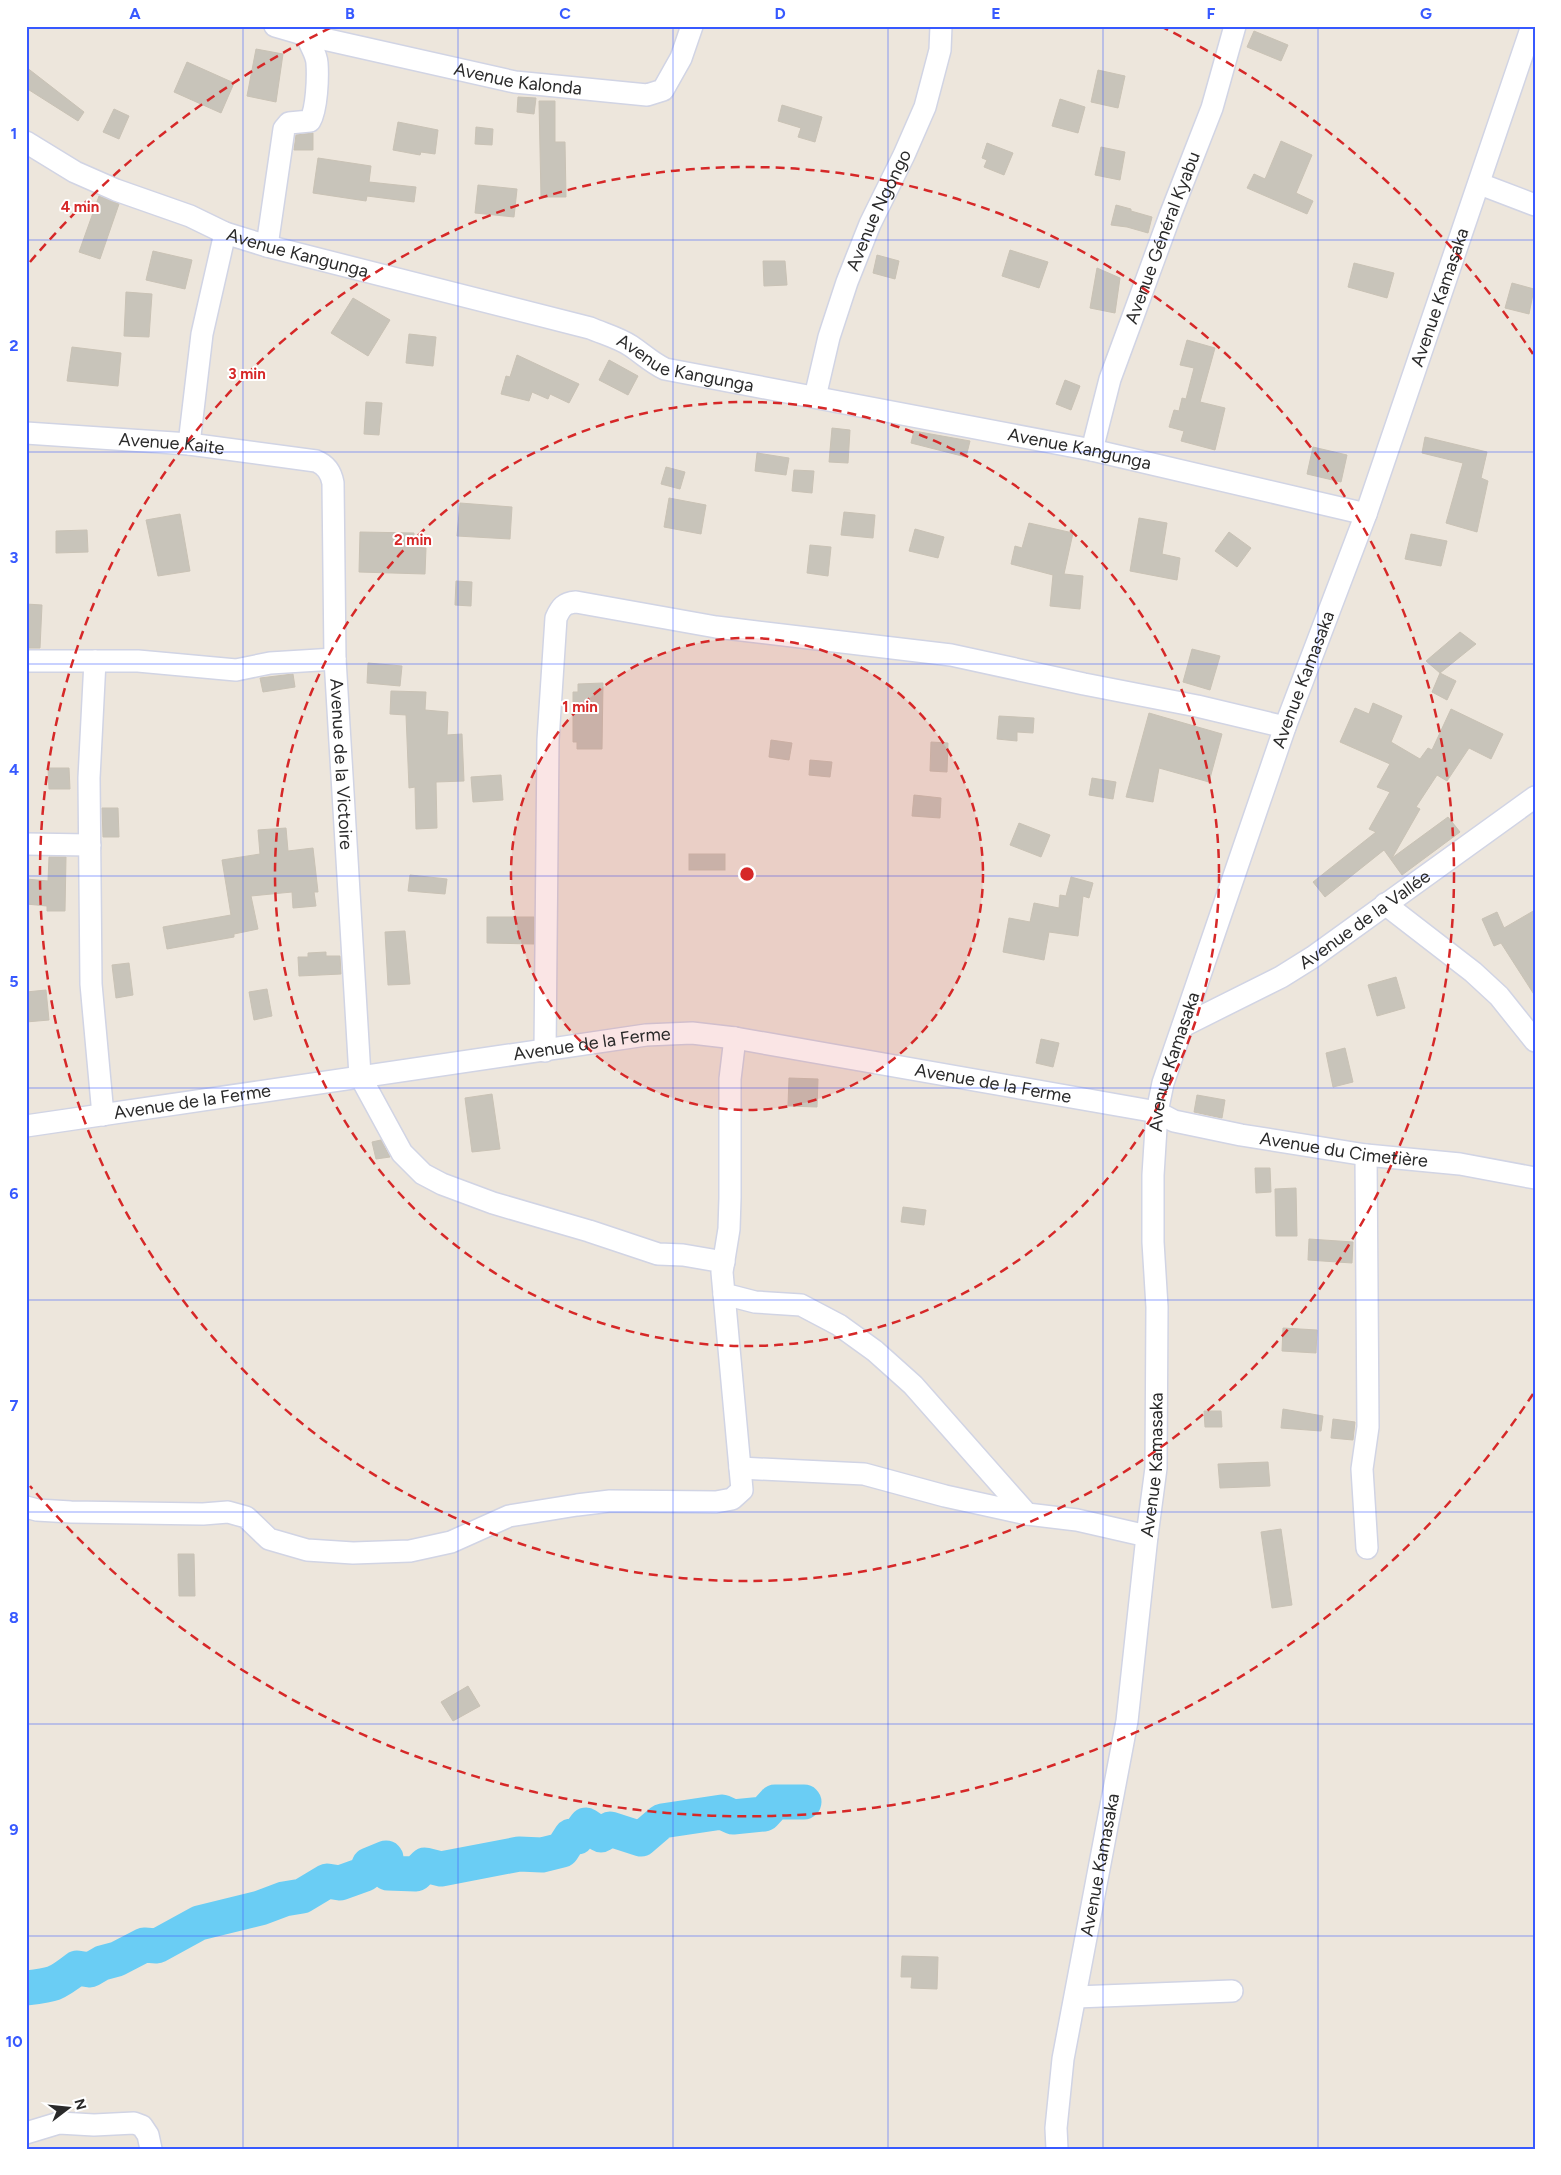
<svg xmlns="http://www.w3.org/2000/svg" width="1561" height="2175" font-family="Figtree,sans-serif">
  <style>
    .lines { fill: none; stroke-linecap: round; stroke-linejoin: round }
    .river { stroke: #6acdf4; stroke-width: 35 }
    .building { fill: #c8c4ba; stroke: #c9c2b5 }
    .minor-casing { stroke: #d1d4e4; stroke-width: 24 }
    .minor { stroke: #fff; stroke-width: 21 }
    .grid { fill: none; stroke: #3759ff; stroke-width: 1; stroke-opacity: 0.55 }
    .ring { fill: none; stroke: #d62828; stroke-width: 2.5; stroke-dasharray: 9 6 }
    .labels { text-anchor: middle; stroke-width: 4; stroke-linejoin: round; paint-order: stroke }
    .street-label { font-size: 18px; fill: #2a2a2a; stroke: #fff }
    .centre { fill: #d62828; stroke: #fff; stroke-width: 2.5 }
    .ring-label { font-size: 15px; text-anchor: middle; font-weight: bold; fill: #d62828; stroke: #fff; stroke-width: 4; stroke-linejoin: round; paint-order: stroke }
    .neatline { fill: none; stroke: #3759ff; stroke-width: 2 }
    .grid-label { font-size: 16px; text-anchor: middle; font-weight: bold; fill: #3759ff }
  </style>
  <rect width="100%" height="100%" fill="#ede6dc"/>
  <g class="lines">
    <path class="river" d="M 26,1988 C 53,1985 55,1985 77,1968 L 90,1970 L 102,1963 L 117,1959 L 144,1945 L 157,1946 L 199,1923 L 260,1908 L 284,1899 L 302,1896 L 327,1881 L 340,1883 L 365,1874 L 369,1865 L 386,1858 L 388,1873 L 416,1874 L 425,1865 L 441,1869 L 519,1854 L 542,1855 L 562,1850 L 571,1836 L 577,1837 L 586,1825 L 601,1835 L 610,1829 L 641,1839 L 662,1821 L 722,1812 L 733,1817 L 764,1814 L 775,1802 L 804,1802"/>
  </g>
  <g class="building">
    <path d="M 1254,31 L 1288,45 L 1281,61 L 1247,47 Z"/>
    <path d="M 256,49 L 283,54 L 276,102 L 247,96 Z"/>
    <path d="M 187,62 L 234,83 L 221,113 L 174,92 Z"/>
    <path d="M 26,67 L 84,112 L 78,121 L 26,88 Z"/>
    <path d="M 1098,70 L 1125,76 L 1118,108 L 1091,102 Z"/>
    <path d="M 518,97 L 536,98 L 534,114 L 517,112 Z"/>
    <path d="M 1060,99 L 1085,107 L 1078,133 L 1052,126 Z"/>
    <path d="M 539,101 L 555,101 L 555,142 L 565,142 L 566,197 L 541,197 Z"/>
    <path d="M 782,105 L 822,117 L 815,142 L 798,137 L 801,128 L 778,121 Z"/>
    <path d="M 114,109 L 129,116 L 119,139 L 103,132 Z"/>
    <path d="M 398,122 L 438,130 L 435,154 L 421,152 L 420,155 L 393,150 Z"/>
    <path d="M 476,127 L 493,129 L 492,145 L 475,144 Z"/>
    <path d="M 313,133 L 313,150 L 294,150 L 296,135 Z"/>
    <path d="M 1281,141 L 1312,155 L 1296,193 L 1313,201 L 1307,214 L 1247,188 L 1254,174 L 1265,179 Z"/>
    <path d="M 987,143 L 1013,153 L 1004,175 L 984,167 L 987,160 L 982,158 Z"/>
    <path d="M 1101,147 L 1125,152 L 1120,180 L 1095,175 Z"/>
    <path d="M 318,158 L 371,166 L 369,182 L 416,187 L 414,202 L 367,196 L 366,201 L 313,193 Z"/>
    <path d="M 478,185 L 517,189 L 514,217 L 475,213 Z"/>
    <path d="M 99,196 L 119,204 L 100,259 L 79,252 Z"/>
    <path d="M 1116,205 L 1131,209 L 1131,211 L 1152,217 L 1148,233 L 1127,227 L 1111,225 Z"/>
    <path d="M 1010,250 L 1048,262 L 1039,288 L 1002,276 Z"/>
    <path d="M 153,251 L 192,260 L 185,289 L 146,280 Z"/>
    <path d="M 877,255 L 899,261 L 895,279 L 873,273 Z"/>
    <path d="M 763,261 L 785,261 L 787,285 L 764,286 Z"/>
    <path d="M 1354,263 L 1394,273 L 1387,298 L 1348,287 Z"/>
    <path d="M 1097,268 L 1120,278 L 1115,313 L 1090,308 Z"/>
    <path d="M 1512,283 L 1534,289 L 1529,314 L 1505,308 Z"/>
    <path d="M 126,292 L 152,294 L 149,337 L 124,336 Z"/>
    <path d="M 353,298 L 390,320 L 368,356 L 331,333 Z"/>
    <path d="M 409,334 L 436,337 L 433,366 L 406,363 Z"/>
    <path d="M 1187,340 L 1215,348 L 1200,402 L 1225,408 L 1215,450 L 1181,441 L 1184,431 L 1169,427 L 1174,410 L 1179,411 L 1182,398 L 1186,399 L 1194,368 L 1180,365 Z"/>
    <path d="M 72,347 L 121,353 L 118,386 L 67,381 Z"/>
    <path d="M 517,355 L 579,384 L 569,403 L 550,394 L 548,399 L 532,392 L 529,401 L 501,394 L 506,376 L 510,377 Z"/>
    <path d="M 609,360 L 638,376 L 628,395 L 599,380 Z"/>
    <path d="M 1065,380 L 1080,386 L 1071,410 L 1056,404 Z"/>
    <path d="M 366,402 L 382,403 L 379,435 L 364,434 Z"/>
    <path d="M 832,428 L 850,430 L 848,463 L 829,462 Z"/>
    <path d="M 914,431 L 970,441 L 966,457 L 911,443 Z"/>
    <path d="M 1425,437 L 1487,452 L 1481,478 L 1488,481 L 1477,532 L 1446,523 L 1463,463 L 1422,453 Z"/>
    <path d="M 1313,447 L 1347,455 L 1341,482 L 1307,474 Z"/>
    <path d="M 757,453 L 789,458 L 786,475 L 755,471 Z"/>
    <path d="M 666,467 L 685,472 L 680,489 L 661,484 Z"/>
    <path d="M 794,470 L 814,471 L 812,493 L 792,491 Z"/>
    <path d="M 669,498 L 706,505 L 701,534 L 664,527 Z"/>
    <path d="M 460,503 L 512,507 L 510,539 L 457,536 Z"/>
    <path d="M 844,512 L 875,515 L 873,538 L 841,535 Z"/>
    <path d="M 180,514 L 190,571 L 158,576 L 146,520 Z"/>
    <path d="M 1139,518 L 1167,523 L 1162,554 L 1180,558 L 1177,580 L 1130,571 Z"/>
    <path d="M 1029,523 L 1073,533 L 1064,574 L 1083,576 L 1080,609 L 1050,606 L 1053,575 L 1011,564 L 1015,546 L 1022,548 Z"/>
    <path d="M 915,529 L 944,537 L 938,558 L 909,551 Z"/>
    <path d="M 87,530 L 88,552 L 56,553 L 56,531 Z"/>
    <path d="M 360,532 L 414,533 L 414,547 L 426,548 L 425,574 L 359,572 Z"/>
    <path d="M 1229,532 L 1251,548 L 1237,567 L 1215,551 Z"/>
    <path d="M 1411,534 L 1447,541 L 1441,566 L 1405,559 Z"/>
    <path d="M 810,545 L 831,547 L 828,576 L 807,573 Z"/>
    <path d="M 456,581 L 472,582 L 471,606 L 455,605 Z"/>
    <path d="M 26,604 L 42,605 L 40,648 L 26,648 Z"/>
    <path d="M 1460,632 L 1476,644 L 1440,673 L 1426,661 Z"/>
    <path d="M 1192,649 L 1220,656 L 1210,690 L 1183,682 Z"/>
    <path d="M 368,663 L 402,666 L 400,686 L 367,683 Z"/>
    <path d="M 1440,673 L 1456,681 L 1447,700 L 1432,692 Z"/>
    <path d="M 293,674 L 295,687 L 263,692 L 260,678 Z"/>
    <path d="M 603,683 L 602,749 L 577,749 L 577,742 L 573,742 L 573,692 L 578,692 L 578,684 Z"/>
    <path d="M 391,691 L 426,692 L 425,710 L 448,712 L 447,735 L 462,734 L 464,781 L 436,782 L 437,828 L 416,829 L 415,787 L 409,788 L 406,715 L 390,714 Z"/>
    <path d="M 1373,703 L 1402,716 L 1391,742 L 1420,759 L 1428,748 L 1432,750 L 1451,709 L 1503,734 L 1491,759 L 1469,748 L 1447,781 L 1437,775 L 1416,807 L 1420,809 L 1392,858 L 1448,817 L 1460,832 L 1402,875 L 1384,850 L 1325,897 L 1313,882 L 1376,832 L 1369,829 L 1390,792 L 1377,787 L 1390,764 L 1340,742 L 1355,708 L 1369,714 Z"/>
    <path d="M 1149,713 L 1222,734 L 1209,782 L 1159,768 L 1153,802 L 1126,797 Z"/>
    <path d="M 999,716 L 1034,718 L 1033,733 L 1017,732 L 1017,741 L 997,739 Z"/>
    <path d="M 771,740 L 792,743 L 789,760 L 769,757 Z"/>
    <path d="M 931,742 L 948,743 L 947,772 L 930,771 Z"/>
    <path d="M 810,760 L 832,762 L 830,777 L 809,775 Z"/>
    <path d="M 48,768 L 69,768 L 70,789 L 49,789 Z"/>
    <path d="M 501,775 L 503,800 L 473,802 L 471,777 Z"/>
    <path d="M 1092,778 L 1116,782 L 1113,799 L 1089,795 Z"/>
    <path d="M 914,795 L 941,798 L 940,818 L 912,816 Z"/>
    <path d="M 102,808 L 118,808 L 119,837 L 103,837 Z"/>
    <path d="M 1019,823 L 1050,835 L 1041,857 L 1010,845 Z"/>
    <path d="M 286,828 L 288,851 L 313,848 L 318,892 L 314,892 L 316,906 L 293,908 L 292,892 L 251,896 L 258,929 L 234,934 L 234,937 L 167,949 L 163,927 L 231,915 L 222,860 L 260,854 L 258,830 Z"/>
    <rect x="689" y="854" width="36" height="16"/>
    <path d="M 49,857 L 66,857 L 65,911 L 47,911 L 47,906 L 26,904 L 26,879 L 48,881 Z"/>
    <path d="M 410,875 L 447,879 L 445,894 L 408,891 Z"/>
    <path d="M 1071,877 L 1093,883 L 1089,898 L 1083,896 L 1078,936 L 1049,932 L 1044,960 L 1003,952 L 1009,918 L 1030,922 L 1034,903 L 1059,908 L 1060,895 L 1066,896 Z"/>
    <path d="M 1535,910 L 1535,996 L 1501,943 L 1494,946 L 1482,919 L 1497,912 L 1504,928 Z"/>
    <path d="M 487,917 L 534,917 L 534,944 L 487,943 Z"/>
    <path d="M 405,931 L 410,984 L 388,985 L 385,932 Z"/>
    <path d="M 326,952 L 326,956 L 340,956 L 341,974 L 299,976 L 298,957 L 308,957 L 308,953 Z"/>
    <path d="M 129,963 L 133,995 L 116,998 L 112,965 Z"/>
    <path d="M 1396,977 L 1405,1008 L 1377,1016 L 1368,985 Z"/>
    <path d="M 267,989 L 272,1016 L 254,1020 L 249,992 Z"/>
    <path d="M 46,990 L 49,1020 L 26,1022 L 26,992 Z"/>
    <path d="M 1041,1039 L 1059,1043 L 1053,1067 L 1036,1063 Z"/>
    <path d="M 1345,1048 L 1353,1082 L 1333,1087 L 1326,1053 Z"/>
    <path d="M 789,1078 L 818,1079 L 817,1107 L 788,1106 Z"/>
    <path d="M 492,1094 L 500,1149 L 472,1152 L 465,1098 Z"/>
    <path d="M 1197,1095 L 1225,1100 L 1222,1118 L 1194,1112 Z"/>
    <path d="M 381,1140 L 390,1157 L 376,1159 L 372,1142 Z"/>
    <path d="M 1255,1168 L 1270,1168 L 1271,1192 L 1256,1193 Z"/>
    <path d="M 1296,1188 L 1297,1236 L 1276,1236 L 1275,1189 Z"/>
    <path d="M 903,1207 L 926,1210 L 924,1225 L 901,1222 Z"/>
    <path d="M 1309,1239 L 1353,1242 L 1352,1263 L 1308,1260 Z"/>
    <path d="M 1283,1328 L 1317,1330 L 1316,1353 L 1282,1351 Z"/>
    <path d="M 1283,1409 L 1323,1416 L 1321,1431 L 1281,1428 Z"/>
    <path d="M 1204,1411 L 1221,1411 L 1222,1427 L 1205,1427 Z"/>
    <path d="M 1333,1419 L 1355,1422 L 1353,1440 L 1331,1438 Z"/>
    <path d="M 1268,1462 L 1270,1486 L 1220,1488 L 1218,1464 Z"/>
    <path d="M 1281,1529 L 1292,1605 L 1272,1608 L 1261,1532 Z"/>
    <path d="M 178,1554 L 194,1554 L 195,1596 L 179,1596 Z"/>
    <path d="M 468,1686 L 480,1706 L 453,1721 L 441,1702 Z"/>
    <path d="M 902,1956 L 938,1957 L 937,1989 L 911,1988 L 912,1977 L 901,1977 Z"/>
  </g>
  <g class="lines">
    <defs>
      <g id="minor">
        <path id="s1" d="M 275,26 L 306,35 L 515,82 L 647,95 L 663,90 L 681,58 L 692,26"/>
        <path id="s2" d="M 26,142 L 75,172 L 116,190 L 190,216 L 225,233 L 267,246 L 590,328 C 604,334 619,338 631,346 C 643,354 652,363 665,369 L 1092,450 L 1366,514"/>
        <path d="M 1480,184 L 1535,205"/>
        <path d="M 267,246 L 284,129 L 289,123 L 310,121 C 317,109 318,77 317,63 C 316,49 304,41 308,26"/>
        <path id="s3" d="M 815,397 L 829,337 L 847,282 L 870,224 L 904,155 L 925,107 L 940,50 L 941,26"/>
        <path id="s4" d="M 26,433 L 189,444 L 316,461 C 326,465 331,472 333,483 L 335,659 L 360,1076 L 402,1153 L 423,1174 L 442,1184 L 493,1203 L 589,1231 L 658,1254 L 683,1255 L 724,1262"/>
        <path d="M 189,444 L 202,334 L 225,233"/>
        <path id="s5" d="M 1092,450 L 1110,379 L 1171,213 L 1212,108 L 1235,26"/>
        <path d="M 26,661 L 138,661 L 236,670 L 270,663 L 335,659"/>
        <path d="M 95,661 L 89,778 L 91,984 L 103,1115"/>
        <path d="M 26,844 L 90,845"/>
        <path d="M 1385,904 L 1473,972 L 1499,996 L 1535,1041"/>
        <path id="s6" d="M 1183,1026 L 1281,977 L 1313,957 L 1535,797"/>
        <path d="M 735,1038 L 730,1079 L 730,1198 L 729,1229 L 722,1272 L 724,1294 L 755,1302 L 801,1305 L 839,1325 L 875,1351 L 913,1385 L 1027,1514 L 1077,1520 L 1147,1536"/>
        <path d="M 545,1051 L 548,740 L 556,618 C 561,607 564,603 576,602 L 716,627 L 951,655 L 1084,684 L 1197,706 L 1285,727"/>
        <path id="s7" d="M 26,1126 L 646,1035 L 692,1033 L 735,1038 L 1157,1112 L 1174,1121 L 1241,1135 L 1366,1155 L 1460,1164 L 1535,1178"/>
        <path d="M 1366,1155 L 1368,1427 L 1362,1469 L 1367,1548"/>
        <path d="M 740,1468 L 864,1474 L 945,1496 L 1027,1514"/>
        <path d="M 26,1507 L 37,1510 L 71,1512 L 203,1514 L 228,1512 L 246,1517 L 269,1539 L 307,1550 L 353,1553 L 410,1551 L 451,1542 L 509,1516 L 577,1505 L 610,1501 L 716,1502 L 732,1499 L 742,1490 L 724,1294"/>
        <path d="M 1076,1997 L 1232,1991"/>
        <path d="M 26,2133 L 59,2123 L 94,2125 L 134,2123 L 142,2126 L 148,2135 L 151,2149"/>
        <path id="s8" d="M 1057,2149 L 1056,2128 L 1063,2059 L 1127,1721 L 1147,1536 L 1156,1468 L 1157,1307 L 1153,1242 L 1153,1175 L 1157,1112 L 1163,1083 L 1285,727 L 1366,514 L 1532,26"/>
      </g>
    </defs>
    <use href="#minor" class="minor-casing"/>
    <use href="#minor" class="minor"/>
  </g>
  <path class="grid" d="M 243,26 L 243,2149M 458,26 L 458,2149M 673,26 L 673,2149M 888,26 L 888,2149M 1103,26 L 1103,2149M 1318,26 L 1318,2149M 26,240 L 1535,240M 26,452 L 1535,452M 26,664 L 1535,664M 26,876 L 1535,876M 26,1088 L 1535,1088M 26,1300 L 1535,1300M 26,1512 L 1535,1512M 26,1724 L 1535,1724M 26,1936 L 1535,1936"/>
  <circle cx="747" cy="874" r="236" fill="#d62828" fill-opacity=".12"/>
  <g class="ring">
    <circle cx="747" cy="874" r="236"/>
    <circle cx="747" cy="874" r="472"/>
    <circle cx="747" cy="874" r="707"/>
    <path d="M1533 1394A943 943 0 0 1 30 1486M30 262A943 943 0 0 1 334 26M1160 26A943 943 0 0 1 1533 354"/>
  </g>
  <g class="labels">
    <g class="street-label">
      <text dy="6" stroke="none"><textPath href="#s1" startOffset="249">Avenue Kalonda</textPath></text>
      <text dy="6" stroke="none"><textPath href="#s3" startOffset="198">Avenue Ngongo</textPath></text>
      <text dy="6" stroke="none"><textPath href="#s5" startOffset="224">Avenue Général Kyabu</textPath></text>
      <text dy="6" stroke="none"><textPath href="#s2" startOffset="295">Avenue Kangunga</textPath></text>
      <text dy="6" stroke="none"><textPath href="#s8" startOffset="1908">Avenue Kamasaka</textPath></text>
      <text dy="6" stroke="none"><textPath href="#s2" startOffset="700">Avenue Kangunga</textPath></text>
      <text dy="6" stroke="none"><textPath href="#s4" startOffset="146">Avenue Kaite</textPath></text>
      <text dy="6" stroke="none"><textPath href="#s2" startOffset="1105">Avenue Kangunga</textPath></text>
      <text dy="6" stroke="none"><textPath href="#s8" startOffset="1502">Avenue Kamasaka</textPath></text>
      <text dy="6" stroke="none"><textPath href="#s4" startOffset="602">Avenue de la Victoire</textPath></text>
      <text dy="6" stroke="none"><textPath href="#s6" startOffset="211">Avenue de la Vallée</textPath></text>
      <text dy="6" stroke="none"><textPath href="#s7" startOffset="572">Avenue de la Ferme</textPath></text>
      <text dy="6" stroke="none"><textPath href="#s8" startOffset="1098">Avenue Kamasaka</textPath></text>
      <text dy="6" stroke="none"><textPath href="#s7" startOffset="978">Avenue de la Ferme</textPath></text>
      <text dy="6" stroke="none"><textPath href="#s7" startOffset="168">Avenue de la Ferme</textPath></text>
      <text dy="6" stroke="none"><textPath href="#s7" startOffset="1336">Avenue du Cimetière</textPath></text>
      <text dy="6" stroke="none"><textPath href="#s8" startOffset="692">Avenue Kamasaka</textPath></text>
      <text dy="6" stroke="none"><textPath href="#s8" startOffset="288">Avenue Kamasaka</textPath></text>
    </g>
  </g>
  <circle cx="747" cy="874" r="8" class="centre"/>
  <g class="ring-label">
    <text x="80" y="212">4 min</text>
    <text x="247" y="379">3 min</text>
    <text x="413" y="545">2 min</text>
    <text x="580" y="712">1 min</text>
  </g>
  <rect width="1561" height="2175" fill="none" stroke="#ffffff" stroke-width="55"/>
  <g transform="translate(68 2108) rotate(74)" stroke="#ffffff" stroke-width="4" paint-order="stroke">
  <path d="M0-4L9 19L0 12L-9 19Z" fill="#2a2a2a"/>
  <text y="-8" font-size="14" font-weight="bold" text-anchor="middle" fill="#2a2a2a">N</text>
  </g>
  <rect x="28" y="28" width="1506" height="2120" class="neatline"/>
  <g class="grid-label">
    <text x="135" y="19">A</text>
    <text x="350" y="19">B</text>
    <text x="565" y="19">C</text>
    <text x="780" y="19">D</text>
    <text x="996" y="19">E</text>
    <text x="1211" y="19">F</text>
    <text x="1426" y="19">G</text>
    <text x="14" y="139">1</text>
    <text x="14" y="351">2</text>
    <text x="14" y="563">3</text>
    <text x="14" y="775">4</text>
    <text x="14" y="987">5</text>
    <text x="14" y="1199">6</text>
    <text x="14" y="1411">7</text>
    <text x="14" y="1623">8</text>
    <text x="14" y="1835">9</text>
    <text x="14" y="2047">10</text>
  </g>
</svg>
